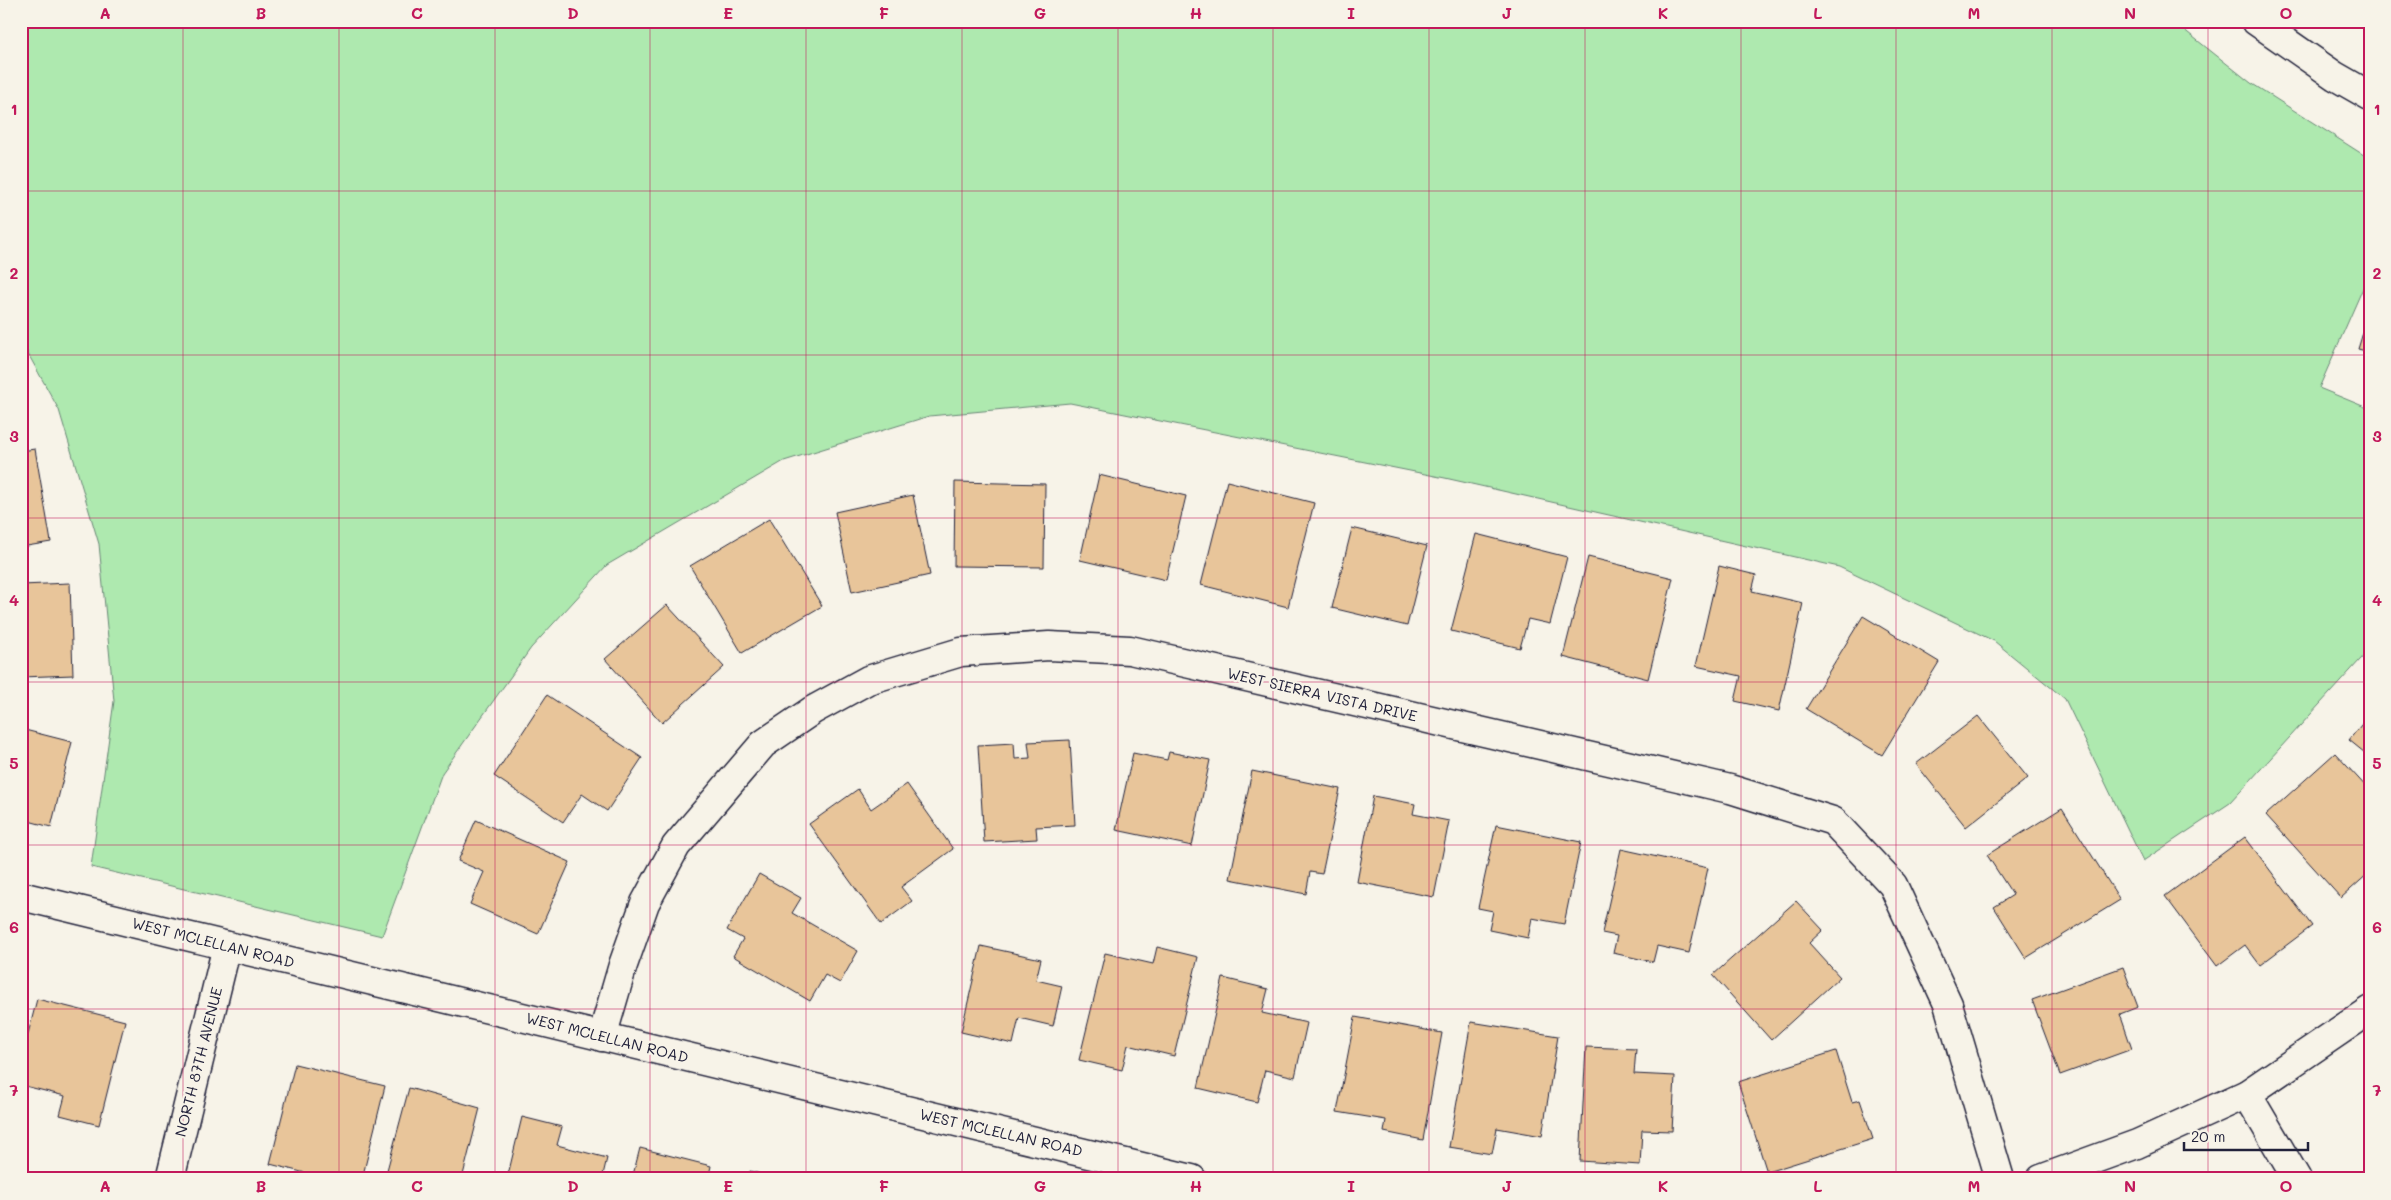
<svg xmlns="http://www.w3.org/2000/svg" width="2391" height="1200" font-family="Mali,sans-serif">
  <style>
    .green { fill: #aee9af; stroke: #688675 }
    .building { fill: #e8c59a; stroke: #22223b }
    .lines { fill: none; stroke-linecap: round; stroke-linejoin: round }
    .street-casing { stroke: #22223b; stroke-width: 31 }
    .street { stroke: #f7f3e8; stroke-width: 28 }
    .grid { fill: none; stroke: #c2185b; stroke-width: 1; stroke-opacity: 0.55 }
    .labels { text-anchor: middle; stroke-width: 4.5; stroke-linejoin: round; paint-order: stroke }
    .street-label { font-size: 15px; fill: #22223b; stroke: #f7f3e8 }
    .neatline { fill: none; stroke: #c2185b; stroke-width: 2 }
    .grid-label { font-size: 16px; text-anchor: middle; font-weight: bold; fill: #c2185b }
  </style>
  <rect width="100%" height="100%" fill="#f7f3e8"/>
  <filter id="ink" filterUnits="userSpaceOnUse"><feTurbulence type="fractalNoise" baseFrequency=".02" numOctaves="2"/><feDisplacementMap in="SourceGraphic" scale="10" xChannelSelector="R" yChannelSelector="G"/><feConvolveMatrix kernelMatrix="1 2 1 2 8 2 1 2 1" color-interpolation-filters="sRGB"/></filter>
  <g filter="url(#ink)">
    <path class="green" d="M 21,21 L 2173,21 L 2251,83 L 2370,159 L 2370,272 L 2319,388 L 2370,409 L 2370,649 L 2230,803 L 2143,861 L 2065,699 L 1994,641 L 1839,567 L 1445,478 L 1070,403 L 929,416 L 784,461 L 607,565 L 531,648 L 442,773 L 382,936 L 91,867 L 114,701 L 99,544 L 59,410 L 21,341 Z"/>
    <g class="building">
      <path d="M 2370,310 L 2370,352 L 2358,349 Z"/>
      <path d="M 35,449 L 51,542 L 21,547 L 21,451 Z"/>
      <path d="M 1099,475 L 1186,496 L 1166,580 L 1080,560 Z"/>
      <path d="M 1227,481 L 1314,503 L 1288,607 L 1201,585 Z"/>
      <path d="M 955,482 L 1045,484 L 1044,567 L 954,566 Z"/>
      <path d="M 913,495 L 930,575 L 852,592 L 835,512 Z"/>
      <path d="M 769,519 L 822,606 L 742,653 L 690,566 Z"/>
      <path d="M 1352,528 L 1427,546 L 1407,626 L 1332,608 Z"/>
      <path d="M 1476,534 L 1567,557 L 1550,624 L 1528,619 L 1520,648 L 1451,631 Z"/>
      <path d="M 1588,557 L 1673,578 L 1648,679 L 1563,657 Z"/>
      <path d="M 1719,566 L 1756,575 L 1752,591 L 1803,603 L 1779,711 L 1735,701 L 1741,676 L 1696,666 Z"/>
      <path d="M 70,583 L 73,675 L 21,677 L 21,585 Z"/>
      <path d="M 667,605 L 724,667 L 662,723 L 605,659 Z"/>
      <path d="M 1863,616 L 1939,662 L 1882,755 L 1806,709 Z"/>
      <path d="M 547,695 L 642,758 L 607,811 L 582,794 L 563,822 L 494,776 Z"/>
      <path d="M 2370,714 L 2370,757 L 2349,740 Z"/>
      <path d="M 1978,716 L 2028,778 L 1966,827 L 1916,764 Z"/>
      <path d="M 21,729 L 72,742 L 51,827 L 21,819 Z"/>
      <path d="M 1070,740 L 1075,825 L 1036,827 L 1037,839 L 984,842 L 978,745 L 1014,743 L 1015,759 L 1030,758 L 1028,742 Z"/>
      <path d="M 1169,752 L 1210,760 L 1192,846 L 1116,830 L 1133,753 L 1167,760 Z"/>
      <path d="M 2335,753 L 2370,791 L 2370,872 L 2341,898 L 2266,815 Z"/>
      <path d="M 1252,771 L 1340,789 L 1322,874 L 1310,872 L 1306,894 L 1230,879 Z"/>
      <path d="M 907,784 L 953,849 L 901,887 L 912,901 L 881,924 L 809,824 L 858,789 L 871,809 Z"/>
      <path d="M 1373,796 L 1415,804 L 1413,814 L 1449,821 L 1434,897 L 1357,882 Z"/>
      <path d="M 2062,808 L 2120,900 L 2026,958 L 1994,907 L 2013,895 L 1987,855 Z"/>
      <path d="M 476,820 L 570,862 L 538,934 L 470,904 L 484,872 L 458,861 Z"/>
      <path d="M 1496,825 L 1581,842 L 1564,924 L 1532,918 L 1528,938 L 1489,930 L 1493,911 L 1478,908 Z"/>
      <path d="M 2245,837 L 2312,926 L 2260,965 L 2245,945 L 2217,966 L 2165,896 Z"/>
      <path d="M 1621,849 L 1708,868 L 1689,953 L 1657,946 L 1653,962 L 1613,953 L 1617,936 L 1602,933 Z"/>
      <path d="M 759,874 L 801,898 L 792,913 L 858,951 L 840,983 L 825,975 L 810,1001 L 733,956 L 743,939 L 727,930 Z"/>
      <path d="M 1796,901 L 1823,930 L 1809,943 L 1840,977 L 1771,1040 L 1713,975 Z"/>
      <path d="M 981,946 L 1041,959 L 1036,980 L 1062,986 L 1053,1026 L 1019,1018 L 1013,1044 L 961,1032 Z"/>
      <path d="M 1157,947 L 1198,957 L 1174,1056 L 1128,1045 L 1122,1070 L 1079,1060 L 1105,953 L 1153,964 Z"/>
      <path d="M 2123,967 L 2138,1007 L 2120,1014 L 2132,1049 L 2060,1075 L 2032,1000 Z"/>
      <path d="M 1223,978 L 1268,989 L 1262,1013 L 1307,1023 L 1295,1077 L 1265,1070 L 1257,1102 L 1198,1088 Z"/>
      <path d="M 37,999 L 125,1021 L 99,1125 L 60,1115 L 65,1096 L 21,1085 L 21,1061 Z"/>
      <path d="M 1355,1017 L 1442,1033 L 1423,1140 L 1384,1132 L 1386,1120 L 1337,1112 Z"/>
      <path d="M 1471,1022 L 1558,1036 L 1542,1136 L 1497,1128 L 1492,1154 L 1449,1147 Z"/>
      <path d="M 1586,1047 L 1636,1049 L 1634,1074 L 1675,1076 L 1672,1131 L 1642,1130 L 1640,1165 L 1580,1161 Z"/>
      <path d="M 1836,1051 L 1852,1102 L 1860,1100 L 1873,1139 L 1767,1172 L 1738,1082 Z"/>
      <path d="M 295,1064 L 385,1086 L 362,1179 L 329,1179 L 270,1164 Z"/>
      <path d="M 409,1088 L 480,1108 L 462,1179 L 406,1179 L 386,1174 Z"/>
      <path d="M 522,1117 L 562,1127 L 557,1145 L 607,1158 L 602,1179 L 507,1179 Z"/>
      <path d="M 640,1148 L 711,1166 L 708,1179 L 632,1179 Z"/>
      <path d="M 750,1171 L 779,1179 L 748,1179 Z"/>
    </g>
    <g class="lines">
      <defs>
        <g id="street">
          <path d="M 2256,21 L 2335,76 L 2370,96"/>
          <path d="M 21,896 L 1192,1179"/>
          <path d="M 602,1037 L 623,965 L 645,903 L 676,846 L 763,744 L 813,710 L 868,680 L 961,652 L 1049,646 L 1130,650 L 1730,789 L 1833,821 L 1893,885 L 1948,1004 L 2000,1179"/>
          <path d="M 2247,1094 L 2297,1179"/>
          <path d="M 170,1179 L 227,946"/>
          <path d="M 2041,1179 L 2137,1144 L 2247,1094 L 2370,1010"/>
        </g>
      </defs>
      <use href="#street" class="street-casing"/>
      <use href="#street" class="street"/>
    </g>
  </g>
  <path class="grid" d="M 183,21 L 183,1179M 339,21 L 339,1179M 495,21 L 495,1179M 650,21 L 650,1179M 806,21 L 806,1179M 962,21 L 962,1179M 1118,21 L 1118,1179M 1273,21 L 1273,1179M 1429,21 L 1429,1179M 1585,21 L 1585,1179M 1741,21 L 1741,1179M 1896,21 L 1896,1179M 2052,21 L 2052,1179M 2208,21 L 2208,1179M 21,191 L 2370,191M 21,355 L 2370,355M 21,518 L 2370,518M 21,682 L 2370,682M 21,845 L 2370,845M 21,1009 L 2370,1009"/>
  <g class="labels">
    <g class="street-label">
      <text transform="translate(1322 695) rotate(13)" y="5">WEST SIERRA VISTA DRIVE</text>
      <text transform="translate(213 943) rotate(14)" y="5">WEST MCLELLAN ROAD</text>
      <text transform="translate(607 1038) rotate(14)" y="5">WEST MCLELLAN ROAD</text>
      <text transform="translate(199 1062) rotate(-76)" y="5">NORTH 87TH AVENUE</text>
      <text transform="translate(1001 1133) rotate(13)" y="5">WEST MCLELLAN ROAD</text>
    </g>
  </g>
  <rect width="2391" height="1200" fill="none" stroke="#f7f3e8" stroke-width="55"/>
  <path d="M2184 1142v8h124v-8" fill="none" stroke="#22223b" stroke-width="2.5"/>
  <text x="2191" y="1142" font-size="15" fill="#22223b" stroke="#f7f3e8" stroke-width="4" paint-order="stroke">20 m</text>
  <rect x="28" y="28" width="2336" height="1144" class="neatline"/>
  <g class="grid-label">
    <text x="105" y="19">A</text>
    <text x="261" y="19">B</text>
    <text x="417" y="19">C</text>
    <text x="573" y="19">D</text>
    <text x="728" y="19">E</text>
    <text x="884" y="19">F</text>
    <text x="1040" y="19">G</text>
    <text x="1196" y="19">H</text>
    <text x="1351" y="19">I</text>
    <text x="1507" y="19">J</text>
    <text x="1663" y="19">K</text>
    <text x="1818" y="19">L</text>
    <text x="1974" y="19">M</text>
    <text x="2130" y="19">N</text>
    <text x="2286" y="19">O</text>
    <text x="14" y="115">1</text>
    <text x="2377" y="115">1</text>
    <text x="14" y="279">2</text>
    <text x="2377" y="279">2</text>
    <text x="14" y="442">3</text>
    <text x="2377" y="442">3</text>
    <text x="14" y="606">4</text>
    <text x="2377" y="606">4</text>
    <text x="14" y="769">5</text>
    <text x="2377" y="769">5</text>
    <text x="14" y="933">6</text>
    <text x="2377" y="933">6</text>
    <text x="14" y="1096">7</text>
    <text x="2377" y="1096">7</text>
    <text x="105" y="1192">A</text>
    <text x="261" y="1192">B</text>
    <text x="417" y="1192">C</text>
    <text x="573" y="1192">D</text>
    <text x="728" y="1192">E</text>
    <text x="884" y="1192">F</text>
    <text x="1040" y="1192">G</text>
    <text x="1196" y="1192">H</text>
    <text x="1351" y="1192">I</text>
    <text x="1507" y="1192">J</text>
    <text x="1663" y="1192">K</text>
    <text x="1818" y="1192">L</text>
    <text x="1974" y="1192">M</text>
    <text x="2130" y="1192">N</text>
    <text x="2286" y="1192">O</text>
  </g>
</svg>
